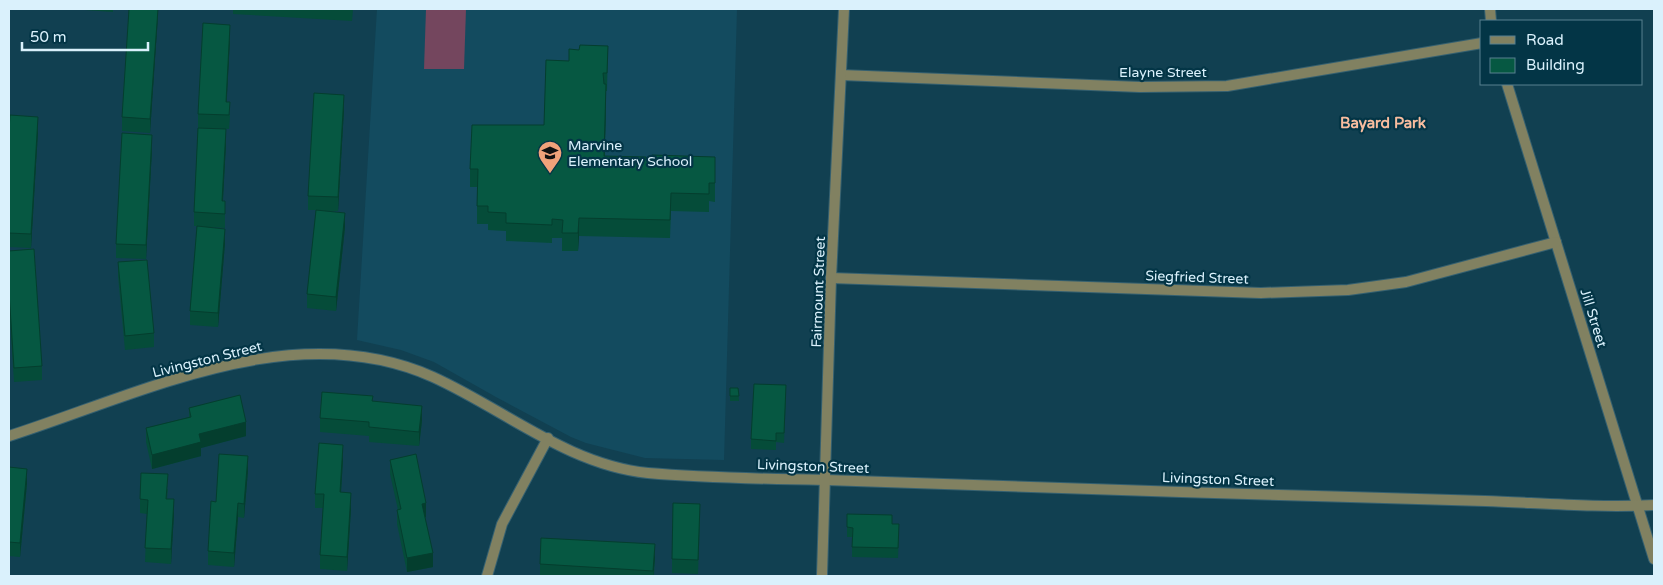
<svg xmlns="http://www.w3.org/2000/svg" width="1663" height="585" font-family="'Varela Round',sans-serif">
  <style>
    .built { fill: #134b5f }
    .grass { fill: #74465e }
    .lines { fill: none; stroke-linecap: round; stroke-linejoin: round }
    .minor-casing { stroke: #356070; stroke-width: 12 }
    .minor { stroke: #818161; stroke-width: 10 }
    .wall { fill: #054c39 }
    .shaded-wall { fill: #043e2e }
    .building { fill: #065842; stroke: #043e2e }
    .labels { text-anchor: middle; stroke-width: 4.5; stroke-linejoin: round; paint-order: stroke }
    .street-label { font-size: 14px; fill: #daf1fc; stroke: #033546 }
    .poi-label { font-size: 14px; fill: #daf1fc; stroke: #033546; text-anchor: start }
    .neighbourhood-label { font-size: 15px; font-weight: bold; fill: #f8bd9f; stroke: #033546 }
  </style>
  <rect width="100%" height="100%" fill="#114051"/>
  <path class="built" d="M 377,9 L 737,9 L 724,460 L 645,458 L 586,443 L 571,437 L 496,397 L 434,362 L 401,350 L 357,340 Z"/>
  <path class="grass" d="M 426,9 L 466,9 L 464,69 L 424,69 Z"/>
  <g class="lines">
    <defs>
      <g id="minor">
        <path d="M 1490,9 L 1491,21"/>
        <path d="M 841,75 L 1140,87 L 1227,86 L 1482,43"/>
        <path d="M 1507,84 L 1654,559"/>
        <path d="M 831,278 L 1261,293 L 1348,290 L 1406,282 L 1556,242"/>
        <path d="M 9,436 C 143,393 294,315 433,377 C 504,409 568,465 648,473 C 707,478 767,479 826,480 C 944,484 1062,488 1181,492 C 1282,495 1384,498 1485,501 C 1541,503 1598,508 1654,505"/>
        <path d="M 822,575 L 831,278 L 844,9"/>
        <path d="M 487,576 L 502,524 L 548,438"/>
      </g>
    </defs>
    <use href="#minor" class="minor-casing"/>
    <use href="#minor" class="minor"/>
  </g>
  <g class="wall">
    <path d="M 71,9 L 113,9 L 113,12 Z"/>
    <path d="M 158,9 L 150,133 L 122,131 L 122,117 Z"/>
    <path d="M 233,9 L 353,9 L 352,21 L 233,14 Z"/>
    <path d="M 230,39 L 226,102 L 230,116 L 229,129 L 200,128 L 226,143 L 223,201 L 225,215 L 225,228 L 210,227 L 225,243 L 218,327 L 190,325 L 190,311 L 197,226 L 194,226 L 194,212 L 198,128 L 198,114 Z"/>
    <path d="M 608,46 L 607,91 L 606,91 L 605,156 L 646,160 L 715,157 L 715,202 L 709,201 L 709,212 L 671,211 L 670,238 L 579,236 L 578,251 L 562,251 L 562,238 L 552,238 L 552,243 L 506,241 L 506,231 L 488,230 L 488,224 L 477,224 L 477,187 L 470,187 L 470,169 L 544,125 L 569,61 L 579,50 Z"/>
    <path d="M 344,109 L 338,211 L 324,211 L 345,227 L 336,311 L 307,308 L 307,294 L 316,210 L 308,210 L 308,196 Z"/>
    <path d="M 9,131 L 38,131 L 31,248 L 9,247 Z"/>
    <path d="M 152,149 L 146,259 L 116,258 L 116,244 Z"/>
    <path d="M 9,251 L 42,366 L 42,380 L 14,382 L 9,306 Z"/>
    <path d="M 118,262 L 154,333 L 154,347 L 125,350 L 118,276 Z"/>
    <path d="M 730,388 L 738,388 L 739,401 L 730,401 Z"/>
    <path d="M 786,395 L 784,443 L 776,442 L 776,450 L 751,449 L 751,439 Z"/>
    <path d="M 373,401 L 422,420 L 419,446 L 369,442 L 369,436 L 320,432 L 320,418 Z"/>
    <path d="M 189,408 L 246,436 L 201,448 L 201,456 L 152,469 L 146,442 L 146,428 L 189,417 Z"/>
    <path d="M 343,459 L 341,493 L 351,508 L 347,571 L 320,569 L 320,555 L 323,508 L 315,508 L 315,494 Z"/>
    <path d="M 390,460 L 426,517 L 425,517 L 433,567 L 407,572 L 397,524 L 397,510 L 398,510 L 390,474 Z"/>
    <path d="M 9,467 L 27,483 L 20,557 L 9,556 Z"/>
    <path d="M 248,470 L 244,518 L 238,517 L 234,567 L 208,565 L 208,551 L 216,502 Z"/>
    <path d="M 168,489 L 167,499 L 174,513 L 171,564 L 145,562 L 147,514 L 140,513 L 140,499 Z"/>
    <path d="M 847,514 L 899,533 L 898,558 L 852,557 L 852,537 L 847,537 Z"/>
    <path d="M 700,518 L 698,574 L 672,573 L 672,559 Z"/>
    <path d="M 655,558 L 654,576 L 540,576 L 540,564 Z"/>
  </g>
  <g class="shaded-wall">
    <path d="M 158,9 L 158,16 L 150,133 L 150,119 Z"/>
    <path d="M 230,25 L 230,39 L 226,116 L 226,102 Z"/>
    <path d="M 606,84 L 606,102 L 604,174 L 604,156 Z"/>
    <path d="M 344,95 L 344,109 L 338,211 L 338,197 Z"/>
    <path d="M 38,117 L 38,131 L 31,248 L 31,234 Z"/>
    <path d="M 226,129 L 226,143 L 222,215 L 222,201 Z"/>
    <path d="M 152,135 L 152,149 L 146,259 L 146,245 Z"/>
    <path d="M 345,213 L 345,227 L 336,311 L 336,297 Z"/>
    <path d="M 579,218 L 579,236 L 578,251 L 578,233 Z"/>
    <path d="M 225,229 L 225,243 L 218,327 L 218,313 Z"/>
    <path d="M 422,406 L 422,420 L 419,446 L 419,432 Z"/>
    <path d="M 246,422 L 246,436 L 201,448 L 201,456 L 152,469 L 152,455 L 199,434 Z"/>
    <path d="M 343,445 L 343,459 L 340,507 L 340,492 Z"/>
    <path d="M 248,456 L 248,470 L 244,518 L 244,504 Z"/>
    <path d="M 27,469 L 27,483 L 20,557 L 20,543 Z"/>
    <path d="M 351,493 L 351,508 L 347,571 L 347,557 Z"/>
    <path d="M 174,499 L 174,513 L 171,564 L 171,549 Z"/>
    <path d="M 238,503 L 238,517 L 234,567 L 234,553 Z"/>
    <path d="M 426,503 L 426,517 L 422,518 L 422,504 Z"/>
    <path d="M 655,544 L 655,558 L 653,576 L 653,571 Z"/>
    <path d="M 433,553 L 433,567 L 407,572 L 407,558 Z"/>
  </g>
  <g class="building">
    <path d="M 129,9 L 158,9 L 150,119 L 122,117 Z"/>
    <path d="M 203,23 L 230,25 L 226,102 L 230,102 L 229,115 L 198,114 Z"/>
    <path d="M 580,45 L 608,46 L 607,73 L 603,73 L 604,84 L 606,84 L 604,156 L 646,157 L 646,160 L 652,160 L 652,155 L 715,157 L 715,183 L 709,183 L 709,194 L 671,193 L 670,220 L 579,218 L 578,233 L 562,233 L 563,220 L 552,219 L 552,225 L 506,223 L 506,213 L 488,212 L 488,206 L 477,206 L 478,169 L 470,169 L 472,125 L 544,125 L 546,60 L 569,61 L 569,49 L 579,50 Z"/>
    <path d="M 314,93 L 344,95 L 338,197 L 308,196 Z"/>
    <path d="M 10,115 L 38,117 L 31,234 L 9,233 L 9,131 Z"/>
    <path d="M 198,128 L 226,129 L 222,201 L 225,201 L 225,214 L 194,212 Z"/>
    <path d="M 122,133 L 152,135 L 146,245 L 116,244 Z"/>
    <path d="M 316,210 L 345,213 L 336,297 L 307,294 Z"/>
    <path d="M 197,226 L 225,229 L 218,313 L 190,311 Z"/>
    <path d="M 34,249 L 42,366 L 14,368 L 9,292 L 9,251 Z"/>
    <path d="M 147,260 L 154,333 L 125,336 L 118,262 Z"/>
    <path d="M 754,384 L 786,385 L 784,433 L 776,433 L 776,441 L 751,439 Z"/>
    <path d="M 730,388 L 738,388 L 739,396 L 730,396 Z"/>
    <path d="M 322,392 L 373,396 L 372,401 L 422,406 L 419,432 L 369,427 L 369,422 L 320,418 Z"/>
    <path d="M 240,395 L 246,422 L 199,434 L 201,442 L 152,455 L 146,428 L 191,417 L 189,408 Z"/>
    <path d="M 319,443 L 343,445 L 340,492 L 351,493 L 347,557 L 320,555 L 324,494 L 315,494 Z"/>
    <path d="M 219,454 L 248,456 L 244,504 L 238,503 L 234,553 L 208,551 L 211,501 L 216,502 Z"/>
    <path d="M 416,454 L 426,503 L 422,504 L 433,553 L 407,558 L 397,510 L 401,509 L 390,460 Z"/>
    <path d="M 9,467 L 27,469 L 20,543 L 9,542 Z"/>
    <path d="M 141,473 L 168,474 L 166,499 L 174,499 L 171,549 L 145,548 L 148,500 L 140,499 Z"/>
    <path d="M 673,503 L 700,504 L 698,560 L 672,559 Z"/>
    <path d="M 847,514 L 892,515 L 892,524 L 899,524 L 898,548 L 852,547 L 853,528 L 847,527 Z"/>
    <path d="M 541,538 L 655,544 L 653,571 L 540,564 Z"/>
  </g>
  <defs>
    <symbol id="school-pin" viewBox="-11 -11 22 30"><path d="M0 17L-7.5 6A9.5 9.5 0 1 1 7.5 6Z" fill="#f0a27a" stroke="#033546"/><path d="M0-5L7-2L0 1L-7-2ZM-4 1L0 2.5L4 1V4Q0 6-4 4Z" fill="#111"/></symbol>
  </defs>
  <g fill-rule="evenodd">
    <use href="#school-pin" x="536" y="139" width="28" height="38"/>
  </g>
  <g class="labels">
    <g class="street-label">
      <text x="1163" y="77">Elayne Street</text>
      <text transform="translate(1197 277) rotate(2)" y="5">Siegfried Street</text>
      <text transform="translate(818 292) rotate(-88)" y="5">Fairmount Street</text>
      <text transform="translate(1594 318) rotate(73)" y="5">Jill Street</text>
      <text transform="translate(207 359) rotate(-14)" y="5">Livingston Street</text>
      <text transform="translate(813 466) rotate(2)" y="5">Livingston Street</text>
      <text transform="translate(1218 479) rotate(2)" y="5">Livingston Street</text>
    </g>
    <g class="poi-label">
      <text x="568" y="150">Marvine<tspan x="568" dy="16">Elementary School</tspan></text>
    </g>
    <g class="neighbourhood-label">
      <text x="1383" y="128">Bayard Park</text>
    </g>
  </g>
  <rect width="1663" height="585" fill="none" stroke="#daf1fc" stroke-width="20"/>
  <rect x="1480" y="20" width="162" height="65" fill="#033546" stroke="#59808f"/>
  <rect x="1490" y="36" width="25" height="8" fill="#818161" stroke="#59808f"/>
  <text x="1526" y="45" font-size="15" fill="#daf1fc">Road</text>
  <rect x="1490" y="58" width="25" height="15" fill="#065842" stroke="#59808f"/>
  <text x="1526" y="70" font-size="15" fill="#daf1fc">Building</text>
  <path d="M22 42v8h126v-8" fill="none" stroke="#daf1fc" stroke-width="2.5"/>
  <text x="30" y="42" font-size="15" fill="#daf1fc" stroke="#033546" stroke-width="4" paint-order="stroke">50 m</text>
</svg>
